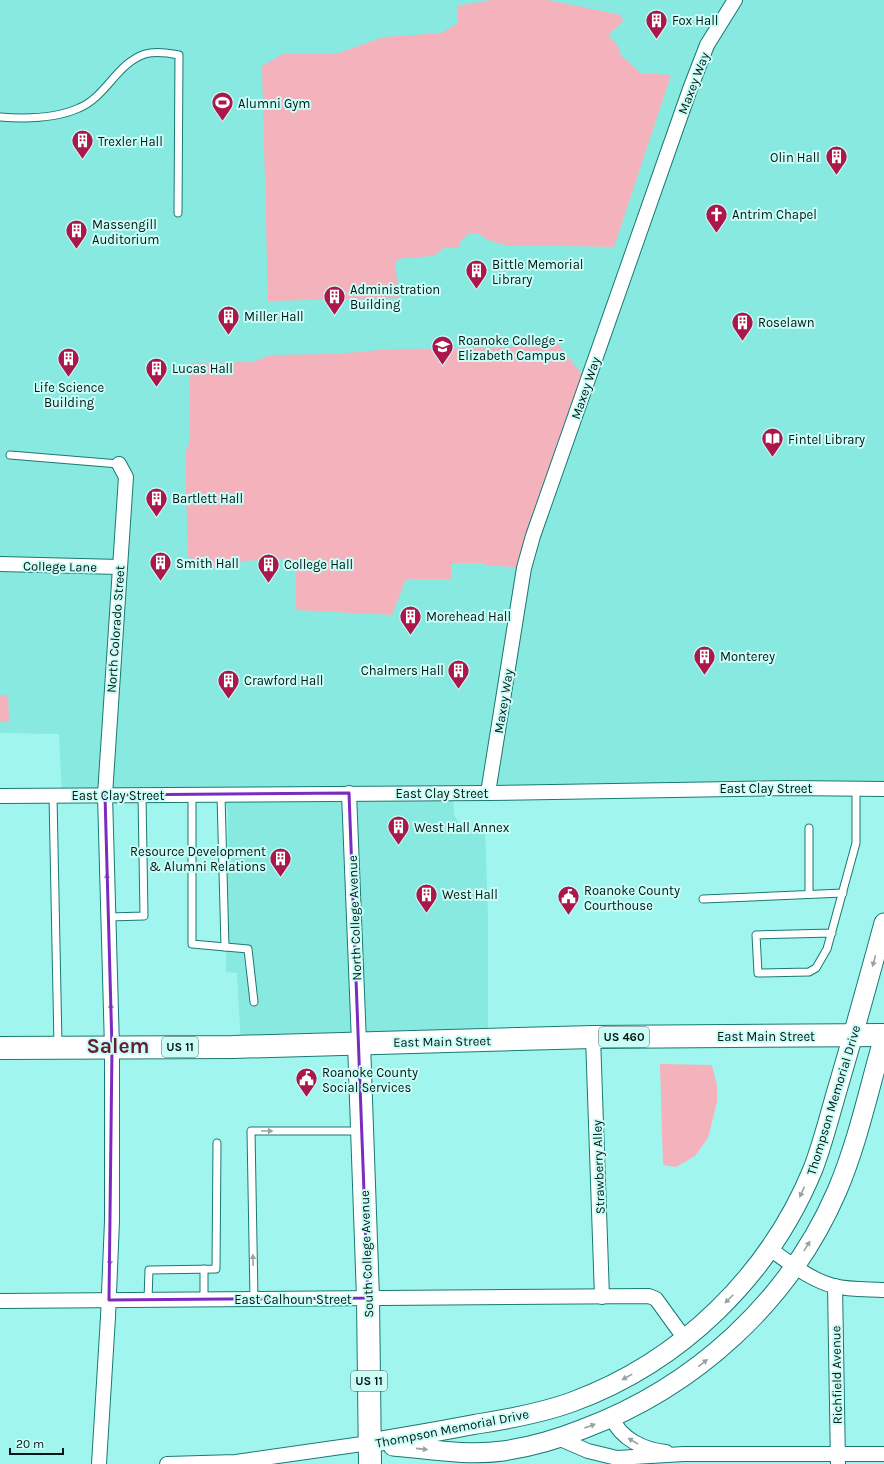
<svg xmlns="http://www.w3.org/2000/svg" width="884" height="1464" font-family="Karla,sans-serif">
  <style>
    .built { fill: #88e9e1 }
    .green { fill: #f4b2bc }
    .lines { fill: none; stroke-linecap: round; stroke-linejoin: round }
    .lane-casing { stroke: #197973; stroke-width: 9 }
    .street-casing { stroke: #197973; stroke-width: 16 }
    .secondary-casing { stroke: #197973; stroke-width: 21 }
    .primary-casing { stroke: #197973; stroke-width: 24 }
    .lane { stroke: #fff; stroke-width: 7 }
    .street { stroke: #fff; stroke-width: 14 }
    .secondary { stroke: #fff; stroke-width: 19 }
    .primary { stroke: #fff; stroke-width: 22 }
    .oneway { fill: #99a2a2 }
    .marked { fill: none; stroke: #7b2cbf; stroke-width: 3; stroke-linejoin: round }
    .labels { text-anchor: middle; stroke-width: 4; stroke-linejoin: round; paint-order: stroke }
    .shield { fill: #cbfdf7; stroke: #3d5c5a; stroke-width: 1 }
    .shield-label { font-size: 12px; font-weight: bold; fill: #001716 }
    .poi-label { font-size: 13px; fill: #001716; stroke: #cbfdf7; text-anchor: start }
    .street-label { font-size: 13px; fill: #001716; stroke: #cbfdf7 }
    .town-label { font-size: 21px; font-weight: bold; fill: #641f30; stroke: #cbfdf7 }
  </style>
  <rect width="100%" height="100%" fill="#a0f6ef"/>
  <path class="built" d="M 0,0 L 884,0 L 884,789 L 453,793 L 454,815 L 463,830 L 485,830 L 488,913 L 488,1040 L 241,1047 L 237,973 L 226,972 L 228,812 L 224,795 L 62,795 L 59,734 L 0,733 Z"/>
  <g class="green">
    <path d="M 491,0 L 548,0 L 621,15 L 623,21 L 608,35 L 618,46 L 620,54 L 640,73 L 671,75 L 614,247 L 505,245 L 488,240 L 478,233 L 469,233 L 460,242 L 460,247 L 444,248 L 434,256 L 403,258 L 395,261 L 399,298 L 268,301 L 262,66 L 283,54 L 338,53 L 384,37 L 441,33 L 458,23 L 457,6 Z"/>
    <path d="M 551,335 L 587,381 L 524,568 L 485,565 L 485,563 L 451,563 L 451,579 L 406,579 L 392,615 L 296,610 L 296,565 L 290,564 L 289,559 L 260,558 L 260,560 L 243,561 L 214,568 L 188,557 L 185,454 L 190,440 L 190,363 L 253,362 L 270,355 L 335,354 L 391,349 L 503,348 L 540,342 Z"/>
    <path d="M 0,695 L 8,695 L 9,722 L 0,722 Z"/>
    <path d="M 660,1064 L 712,1065 L 717,1086 L 717,1102 L 708,1138 L 695,1156 L 676,1167 L 663,1165 Z"/>
  </g>
  <g class="lines">
    <defs>
      <g id="lane">
        <path d="M 0,117 C 26,119 55,119 79,108 C 106,97 117,63 145,54 C 155,51 169,53 179,55 L 178,213"/>
        <path d="M 10,455 L 119,464"/>
        <path d="M 192,795 L 192,944 L 248,949 L 254,1002"/>
        <path d="M 221,795 L 225,947"/>
        <path d="M 53,796 L 58,1045"/>
        <path d="M 809,828 L 809,894"/>
        <path d="M 703,899 L 843,893"/>
        <path d="M 108,917 L 144,916 L 142,795"/>
        <path d="M 832,933 L 756,935 L 758,973 L 809,972 L 816,968 L 827,949 L 856,843 L 856,789"/>
        <path d="M 204,1298 L 204,1269"/>
        <path d="M 254,1299 L 251,1131 L 359,1131"/>
        <path d="M 148,1300 L 149,1270 L 216,1269 L 217,1143"/>
      </g>
      <g id="street">
        <path d="M 0,564 L 120,567"/>
        <path d="M 349,793 L 359,1043"/>
        <path d="M 488,793 L 524,568 L 533,536 L 690,89 L 707,45 L 735,0"/>
        <path d="M 0,796 L 488,793 L 788,788 L 884,789"/>
        <path d="M 593,1037 L 602,1297"/>
        <path d="M 770,1249 C 790,1263 810,1280 834,1286 C 850,1290 868,1289 884,1290"/>
        <path d="M 835,1286 L 838,1464"/>
        <path d="M 0,1301 L 649,1296 L 656,1299 L 685,1339"/>
        <path d="M 612,1418 C 621,1439 644,1450 666,1452"/>
        <path d="M 558,1438 L 588,1451 L 617,1458 L 684,1454 L 884,1454"/>
        <path d="M 99,1464 L 108,1317 L 112,1221 L 112,1048 L 105,795 L 126,477 L 119,464"/>
        <path d="M 167,1464 L 236,1462 L 369,1443"/>
      </g>
      <g id="secondary">
        <path d="M 369,1443 C 405,1437 441,1431 477,1424 C 509,1419 542,1413 572,1402 C 681,1362 769,1276 813,1169 C 823,1143 830,1114 838,1087 C 854,1033 869,978 884,923"/>
        <path d="M 393,1446 C 429,1449 467,1456 503,1451 C 530,1447 558,1439 583,1429 C 695,1387 789,1302 837,1191 C 858,1142 869,1088 884,1037"/>
      </g>
      <g id="primary">
        <path d="M 359,1043 L 368,1298 L 370,1464"/>
        <path d="M 0,1048 L 233,1047 L 593,1037 L 884,1035"/>
      </g>
    </defs>
    <use href="#lane" class="lane-casing"/>
    <use href="#street" class="street-casing"/>
    <use href="#secondary" class="secondary-casing"/>
    <use href="#primary" class="primary-casing"/>
    <use href="#lane" class="lane"/>
    <use href="#street" class="street"/>
    <use href="#secondary" class="secondary"/>
    <use href="#primary" class="primary"/>
  </g>
  <defs><path id="oneway-solid" d="M-6-.8H1V-3.2L6.5 0L1 3.2V.8H-6Z"/></defs>
  <g class="oneway">
    <use href="#oneway-solid" transform="translate(107 879) rotate(-92)"/>
    <use href="#oneway-solid" transform="translate(874 961) rotate(105)"/>
    <use href="#oneway-solid" transform="translate(111 1009) rotate(-92)"/>
    <use href="#oneway-solid" transform="translate(267 1131)"/>
    <use href="#oneway-solid" transform="translate(802 1192) rotate(115)"/>
    <use href="#oneway-solid" transform="translate(807 1246) rotate(-58)"/>
    <use href="#oneway-solid" transform="translate(110 1260) rotate(92)"/>
    <use href="#oneway-solid" transform="translate(253 1260) rotate(-91)"/>
    <use href="#oneway-solid" transform="translate(729 1299) rotate(135)"/>
    <use href="#oneway-solid" transform="translate(703 1363) rotate(-38)"/>
    <use href="#oneway-solid" transform="translate(627 1377) rotate(151)"/>
    <use href="#oneway-solid" transform="translate(590 1426) rotate(-20)"/>
    <use href="#oneway-solid" transform="translate(633 1441) rotate(-149)"/>
    <use href="#oneway-solid" transform="translate(422 1449) rotate(6)"/>
  </g>
  <path class="marked" d="M 349,793 L 368,1298 L 109,1300 L 112,1048 L 105,795 Z"/>
  <defs>
    <symbol id="building-pin" viewBox="-11 -11 22 30"><path d="M0 17L-7.5 6A9.5 9.5 0 1 1 7.5 6Z" fill="#ab174a" stroke="#cbfdf7"/><path d="M-4-6H4V6H1V3H-1V6H-4ZM-2.5-4.3h1.7v1.8h-1.7ZM.8-4.3h1.7v1.8H.8ZM-2.5-1h1.7V.8h-1.7ZM.8-1h1.7V.8H.8Z" fill="#fff"/></symbol>
    <symbol id="stadium-pin" viewBox="-11 -11 22 30"><path d="M0 17L-7.5 6A9.5 9.5 0 1 1 7.5 6Z" fill="#ab174a" stroke="#cbfdf7"/><path d="M0-5a6.5 5 0 1 0 0 10a6.5 5 0 1 0 0-10ZM-3.5-1.8h7v3.6h-7Z" fill="#fff"/></symbol>
    <symbol id="church-pin" viewBox="-11 -11 22 30"><path d="M0 17L-7.5 6A9.5 9.5 0 1 1 7.5 6Z" fill="#ab174a" stroke="#cbfdf7"/><path d="M-1.2-6h2.4v3.5h3.3v2.4h-3.3V6h-2.4V-.1h-3.3v-2.4h3.3Z" fill="#fff"/></symbol>
    <symbol id="university-pin" viewBox="-11 -11 22 30"><path d="M0 17L-7.5 6A9.5 9.5 0 1 1 7.5 6Z" fill="#ab174a" stroke="#cbfdf7"/><path d="M0-5L7-2L0 1L-7-2ZM-4 1L0 2.5L4 1V4Q0 6-4 4Z" fill="#fff"/></symbol>
    <symbol id="library-pin" viewBox="-11 -11 22 30"><path d="M0 17L-7.5 6A9.5 9.5 0 1 1 7.5 6Z" fill="#ab174a" stroke="#cbfdf7"/><path d="M-6-4Q-3-5.5-.7-3.5V5Q-3 3-6 4ZM6-4Q3-5.5 .7-3.5V5Q3 3 6 4Z" fill="#fff"/></symbol>
    <symbol id="civic-pin" viewBox="-11 -11 22 30"><path d="M0 17L-7.5 6A9.5 9.5 0 1 1 7.5 6Z" fill="#ab174a" stroke="#cbfdf7"/><path d="M-.6-6.5H3V-4.5H.6V-3L4-1V1h2V6H-6V1h2V-1L-.6-3ZM-1.2 2.5V6h2.4V2.5Z" fill="#fff"/></symbol>
  </defs>
  <g fill-rule="evenodd">
    <use href="#building-pin" x="644" y="8" width="25" height="34"/>
    <use href="#stadium-pin" x="210" y="90" width="25" height="34"/>
    <use href="#building-pin" x="70" y="128" width="25" height="34"/>
    <use href="#building-pin" x="824" y="144" width="25" height="34"/>
    <use href="#church-pin" x="704" y="202" width="25" height="34"/>
    <use href="#building-pin" x="64" y="218" width="25" height="34"/>
    <use href="#building-pin" x="464" y="258" width="25" height="34"/>
    <use href="#building-pin" x="322" y="284" width="25" height="34"/>
    <use href="#building-pin" x="216" y="304" width="25" height="34"/>
    <use href="#building-pin" x="730" y="310" width="25" height="34"/>
    <use href="#university-pin" x="430" y="334" width="25" height="34"/>
    <use href="#building-pin" x="56" y="346" width="25" height="34"/>
    <use href="#building-pin" x="144" y="356" width="25" height="34"/>
    <use href="#library-pin" x="760" y="426" width="25" height="34"/>
    <use href="#building-pin" x="144" y="486" width="25" height="34"/>
    <use href="#building-pin" x="148" y="550" width="25" height="34"/>
    <use href="#building-pin" x="256" y="552" width="25" height="34"/>
    <use href="#building-pin" x="398" y="604" width="25" height="34"/>
    <use href="#building-pin" x="692" y="644" width="25" height="34"/>
    <use href="#building-pin" x="446" y="658" width="25" height="34"/>
    <use href="#building-pin" x="216" y="668" width="25" height="34"/>
    <use href="#building-pin" x="386" y="814" width="25" height="34"/>
    <use href="#building-pin" x="268" y="846" width="25" height="34"/>
    <use href="#building-pin" x="414" y="882" width="25" height="34"/>
    <use href="#civic-pin" x="556" y="884" width="25" height="34"/>
    <use href="#civic-pin" x="294" y="1066" width="25" height="34"/>
  </g>
  <g class="labels">
    <g class="shield">
      <rect x="599" y="1027" width="50" height="20" rx="3"/>
      <rect x="162" y="1037" width="36" height="20" rx="3"/>
      <rect x="351" y="1371" width="36" height="20" rx="3"/>
    </g>
    <g class="shield-label">
      <text x="624" y="1041">US 460</text>
      <text x="180" y="1051">US 11</text>
      <text x="369" y="1385">US 11</text>
    </g>
    <g class="poi-label">
      <text x="672" y="25">Fox Hall</text>
      <text x="238" y="108">Alumni Gym</text>
      <text x="98" y="146">Trexler Hall</text>
      <text x="820" y="162" text-anchor="end">Olin Hall</text>
      <text x="732" y="219">Antrim Chapel</text>
      <text x="92" y="229">Massengill<tspan x="92" dy="15">Auditorium</tspan></text>
      <text x="492" y="269">Bittle Memorial<tspan x="492" dy="15">Library</tspan></text>
      <text x="350" y="294">Administration<tspan x="350" dy="15">Building</tspan></text>
      <text x="244" y="321">Miller Hall</text>
      <text x="758" y="327">Roselawn</text>
      <text x="458" y="345">Roanoke College -<tspan x="458" dy="15">Elizabeth Campus</tspan></text>
      <text x="172" y="373">Lucas Hall</text>
      <text x="69" y="392" text-anchor="middle">Life Science<tspan x="69" dy="15">Building</tspan></text>
      <text x="788" y="444">Fintel Library</text>
      <text x="172" y="503">Bartlett Hall</text>
      <text x="176" y="568">Smith Hall</text>
      <text x="284" y="569">College Hall</text>
      <text x="426" y="621">Morehead Hall</text>
      <text x="720" y="661">Monterey</text>
      <text x="444" y="675" text-anchor="end">Chalmers Hall</text>
      <text x="244" y="685">Crawford Hall</text>
      <text x="414" y="832">West Hall Annex</text>
      <text x="266" y="856" text-anchor="end">Resource Development<tspan x="266" dy="15">&amp; Alumni Relations</tspan></text>
      <text x="584" y="895">Roanoke County<tspan x="584" dy="15">Courthouse</tspan></text>
      <text x="442" y="899">West Hall</text>
      <text x="322" y="1077">Roanoke County<tspan x="322" dy="15">Social Services</tspan></text>
    </g>
    <g class="street-label">
      <text transform="translate(693 83) rotate(-69)" y="5">Maxey Way</text>
      <text transform="translate(585 388) rotate(-71)" y="5">Maxey Way</text>
      <text transform="translate(60 566) rotate(1)" y="5">College Lane</text>
      <text transform="translate(115 629) rotate(-86)" y="5">North Colorado Street</text>
      <text transform="translate(503 701) rotate(-81)" y="5">Maxey Way</text>
      <text x="766" y="793">East Clay Street</text>
      <text x="442" y="798">East Clay Street</text>
      <text x="118" y="800">East Clay Street</text>
      <text transform="translate(354 918) rotate(-92)" y="5">North College Avenue</text>
      <text x="766" y="1041">East Main Street</text>
      <text transform="translate(442 1041) rotate(-1)" y="5">East Main Street</text>
      <text transform="translate(833 1100) rotate(-73)" y="5">Thompson Memorial Drive</text>
      <text transform="translate(598 1167) rotate(-92)" y="5">Strawberry Alley</text>
      <text transform="translate(366 1254) rotate(-92)" y="5">South College Avenue</text>
      <text x="293" y="1304">East Calhoun Street</text>
      <text transform="translate(836 1375) rotate(-91)" y="5">Richfield Avenue</text>
      <text transform="translate(452 1428) rotate(-11)" y="5">Thompson Memorial Drive</text>
    </g>
    <g class="town-label">
      <text x="118" y="1053">Salem</text>
    </g>
  </g>
  <path d="M10 1448v6h53v-6" fill="none" stroke="#001716" stroke-width="2"/>
  <text x="16" y="1448" font-size="12" fill="#001716" stroke="#cbfdf7" stroke-width="3" paint-order="stroke">20 m</text>
</svg>
